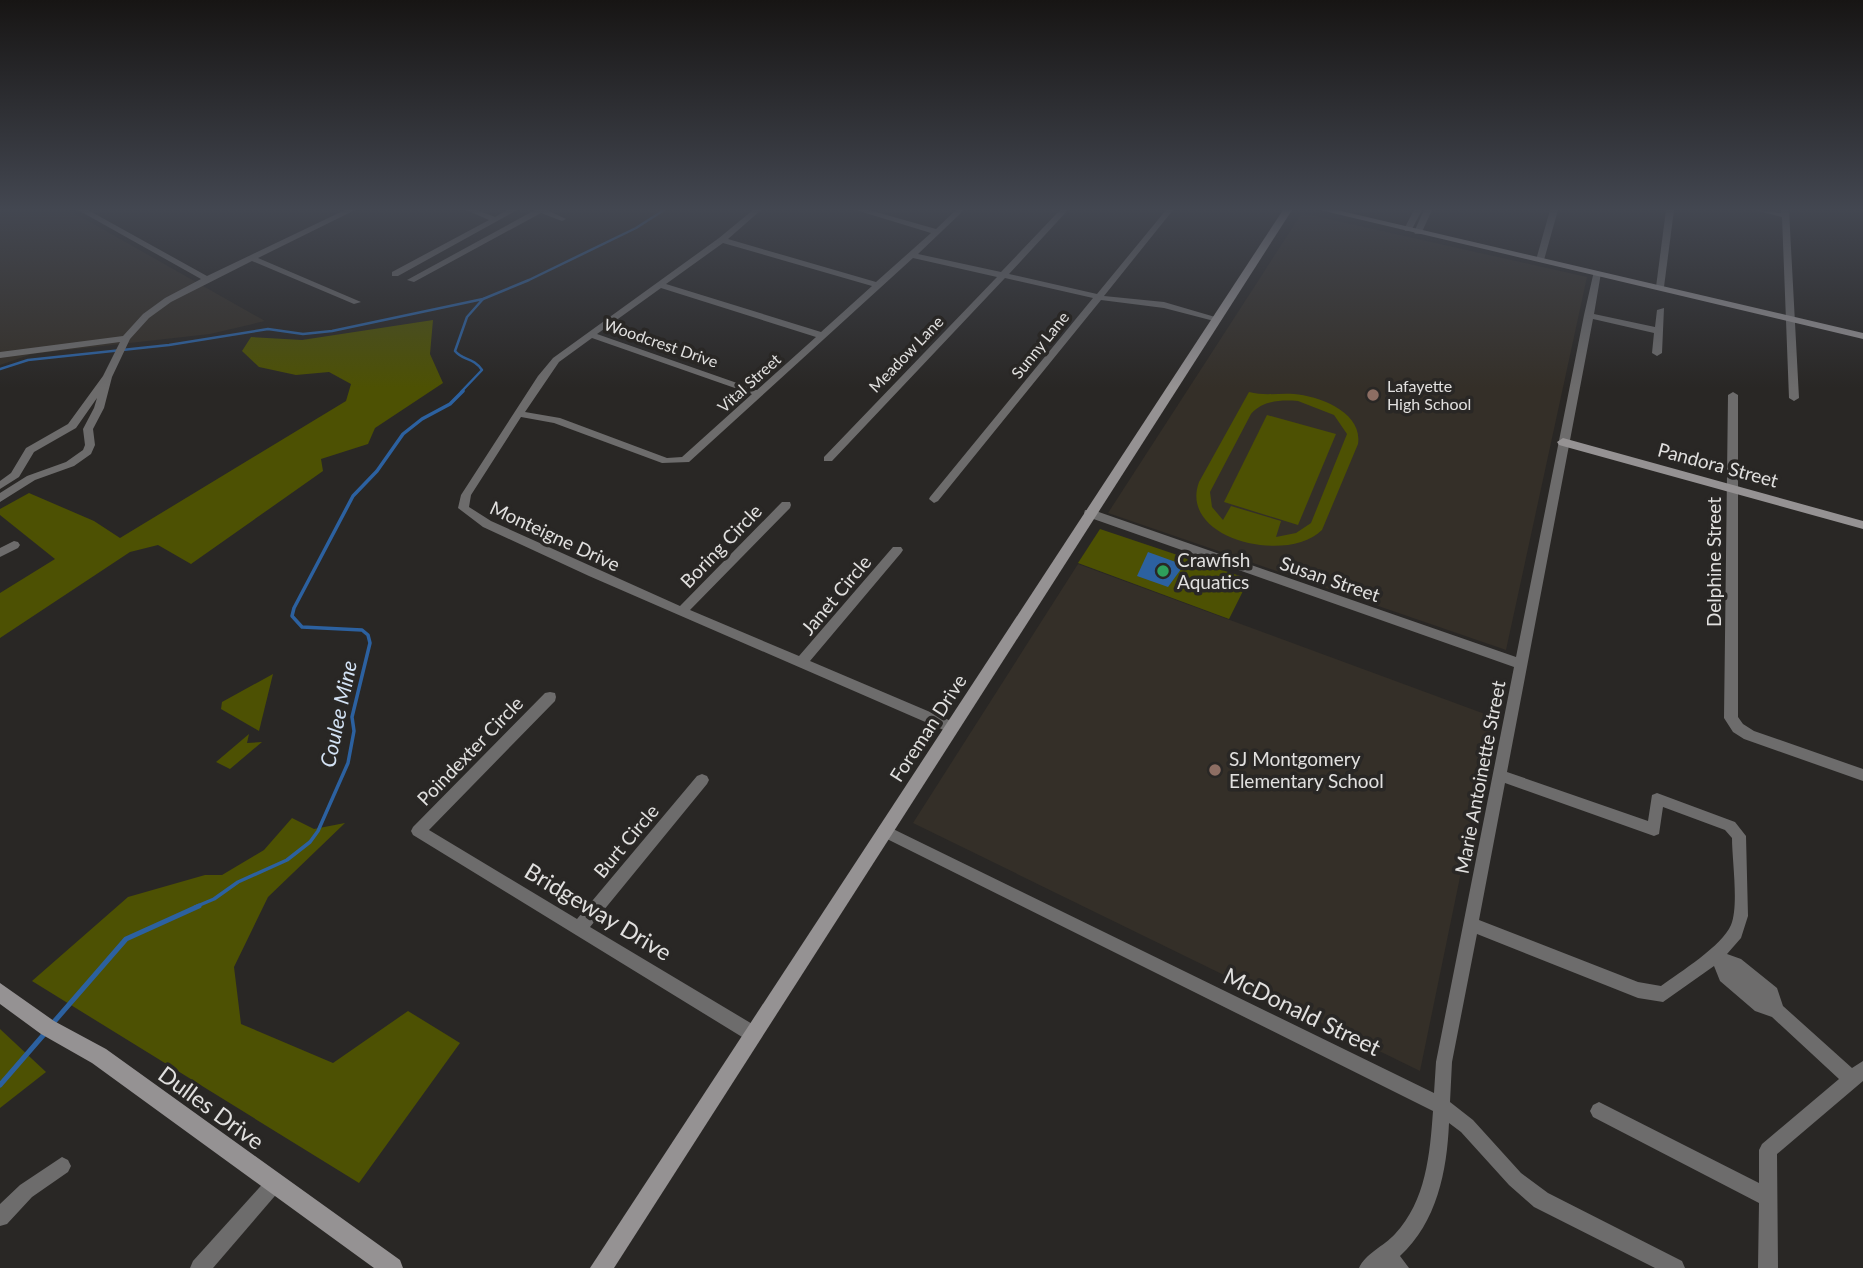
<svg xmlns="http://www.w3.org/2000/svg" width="1863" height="1268" font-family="Lato,sans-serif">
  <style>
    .built { fill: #342f28 }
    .green { fill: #4d5103; fill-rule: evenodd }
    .water { fill: #2c61a0 }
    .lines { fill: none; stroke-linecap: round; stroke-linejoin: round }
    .stream-far2 { stroke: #2c61a0; stroke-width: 2.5 }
    .stream-far1 { stroke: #2c61a0; stroke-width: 3.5 }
    .stream { stroke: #2c61a0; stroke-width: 5 }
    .street { fill: #6d6c6c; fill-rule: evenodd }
    .secondary { fill: #959293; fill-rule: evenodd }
    .education-dot { fill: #8d6e63; stroke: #292725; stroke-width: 2.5 }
    .leisure-dot { fill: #2e9e5b; stroke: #292725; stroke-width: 2.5 }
    .labels { text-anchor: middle; stroke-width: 7; stroke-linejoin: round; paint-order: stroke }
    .far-street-label { font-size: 16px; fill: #e1e0df; stroke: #292725 }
    .far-poi-label { font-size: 16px; fill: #e1e0df; stroke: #292725; text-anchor: start }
    .street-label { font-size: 19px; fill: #e1e0df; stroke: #292725 }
    .poi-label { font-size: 19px; fill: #e1e0df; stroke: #292725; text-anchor: start }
    .water-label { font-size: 21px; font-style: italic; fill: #d3e2f4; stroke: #292725 }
    .near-street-label { font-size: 23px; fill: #e1e0df; stroke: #292725 }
  </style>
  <rect width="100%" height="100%" fill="#292725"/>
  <g class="built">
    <path d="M 0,210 L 69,210 L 265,321 L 210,334 L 32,354 L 0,365 Z"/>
    <path d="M 1302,213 L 1587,277 L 1506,650 L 1108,513 Z"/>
    <path d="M 1078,564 L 1493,717 L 1420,1071 L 913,823 Z"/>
  </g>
  <g class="green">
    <path d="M 433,320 L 430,354 L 443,383 L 375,428 L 368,444 L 321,459 L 323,471 L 191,564 L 158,545 L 130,552 L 0,638 L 0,593 L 55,559 L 0,515 L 0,509 L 29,493 L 94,521 L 120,538 L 346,401 L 351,384 L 329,372 L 296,375 L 259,367 L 242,351 L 251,337 L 302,340 Z"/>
    <path d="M 1249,392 C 1264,396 1278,393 1294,394 C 1319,396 1363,412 1358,444 L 1322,530 C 1287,565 1178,539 1199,482 ZM 1298,401 L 1334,415 L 1347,434 L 1311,523 L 1296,533 L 1276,537 L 1281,521 L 1231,506 L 1223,520 L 1212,507 L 1210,492 L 1251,414 C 1263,400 1281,400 1298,401 Z"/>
    <path d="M 1267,415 L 1336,434 L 1298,525 L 1224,502 Z"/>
    <path d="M 1100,529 L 1249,579 L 1229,619 L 1078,563 Z"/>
    <path d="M 273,674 L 259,731 L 221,709 L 222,702 Z"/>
    <path d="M 249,734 L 247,743 L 262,742 L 230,769 L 216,762 Z"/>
    <path d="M 292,818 L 314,829 L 345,823 L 268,897 L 234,967 L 241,1024 L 333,1063 L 408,1011 L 460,1043 L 359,1183 L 32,981 L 128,897 L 205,875 L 222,875 L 264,850 Z"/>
    <path d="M 0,1029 L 46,1072 L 0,1108 Z"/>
  </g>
  <path class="water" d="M 1148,552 L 1184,565 L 1168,587 L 1137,576 Z"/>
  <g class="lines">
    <g class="stream-far2">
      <path d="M 0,369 L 28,360 L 169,345 L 268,329 L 303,334 L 332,331 L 483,299 L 529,280 L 636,228 L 664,210"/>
      <path d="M 461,392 L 482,370 C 473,357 463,361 455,351 L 467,317 L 483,299"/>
    </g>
    <path class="stream-far1" d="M 195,907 L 214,899 L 238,882 L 287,860 L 310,842 L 318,831 L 348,763 L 354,731 L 352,717 L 370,643 L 368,635 L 362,630 L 302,627 L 292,616 L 294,608 L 353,496 L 377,471 L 403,434 L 422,419 L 450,404 L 463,391"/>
    <g class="stream">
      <path d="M 53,1023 L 126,939 L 199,906"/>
      <path d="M 0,1085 L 46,1032"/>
    </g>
    <g class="street">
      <path d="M 78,210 L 88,210 L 207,276 L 345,210 L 355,210 L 258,258 L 361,302 L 354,304 L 252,261 L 171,302 L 149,318 L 130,339 L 112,377 L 104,408 L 93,429 L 95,445 L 91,454 L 74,466 L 35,480 L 0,502 L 0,493 L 27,476 L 66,462 L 83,450 L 85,445 L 83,429 L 94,408 L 97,398 L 76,428 L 34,452 L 19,477 L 0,489 L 0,481 L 11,473 L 26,448 L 68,424 L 103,376 L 120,342 L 0,358 L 0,352 L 123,336 L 143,314 L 165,298 L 201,279 Z"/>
      <path d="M 466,210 L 477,210 L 495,217 L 507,210 L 517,210 L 398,276 L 392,276 L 392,272 L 489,220 Z"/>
      <path d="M 535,210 L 547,210 L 566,219 L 562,221 L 541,213 L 414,282 L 407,280 Z"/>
      <path d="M 753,210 L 761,210 L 728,239 L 876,282 L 931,233 L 856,210 L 869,210 L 936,229 L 956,210 L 964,210 L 918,254 L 1001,272 L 1060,210 L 1068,210 L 1009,274 L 1097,294 L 1166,210 L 1173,210 L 1104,296 L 1164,302 L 1222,319 L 1218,322 L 1164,308 L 1101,300 L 938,501 L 934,503 L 929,499 L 930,497 L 1093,298 L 1005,278 L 832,461 L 824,461 L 824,457 L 997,277 L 913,258 L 689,462 L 662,463 L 554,423 L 521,417 L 471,495 L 469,507 L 491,521 L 680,606 L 782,502 L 790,502 L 791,505 L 790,508 L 690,610 L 799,656 L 893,547 L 901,547 L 903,550 L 901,553 L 810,661 L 956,723 L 958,727 L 956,731 L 951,732 L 946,731 L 589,576 L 483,527 L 458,508 L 461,495 L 538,376 L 553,358 L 719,238 ZM 723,243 L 872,286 L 821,332 L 666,284 ZM 661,288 L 816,337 L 757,390 L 597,334 ZM 592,338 L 752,394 L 682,457 L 667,458 L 560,418 L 525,412 L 559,362 Z"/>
      <path d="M 1414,210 L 1422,210 L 1411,231 L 1405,231 L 1404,229 Z"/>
      <path d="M 1424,210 L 1432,210 L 1421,234 L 1415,234 L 1414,232 Z"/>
      <path d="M 1550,210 L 1558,210 L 1544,260 L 1540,262 L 1536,260 Z"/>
      <path d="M 1666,210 L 1674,210 L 1664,287 L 1660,290 L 1656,287 Z"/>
      <path d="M 1755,210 L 1781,213 L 1781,210 L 1789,210 L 1799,398 L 1794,401 L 1789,398 L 1782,217 Z"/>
      <path d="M 1594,271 L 1601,273 L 1594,314 L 1655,327 L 1657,310 L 1664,308 L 1662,353 L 1657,356 L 1652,353 L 1654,333 L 1593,319 L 1507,772 L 1648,821 L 1652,795 L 1657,793 L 1735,822 L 1746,836 L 1748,916 L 1741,938 L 1727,954 L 1741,959 L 1777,988 L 1783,1006 L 1852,1068 L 1863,1061 L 1863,1081 L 1777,1154 L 1778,1268 L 1758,1268 L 1759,1203 L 1593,1117 L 1590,1111 L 1593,1105 L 1599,1102 L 1605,1105 L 1759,1183 L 1759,1150 L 1762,1144 L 1839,1079 L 1772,1017 L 1755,1011 L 1720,981 L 1714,966 L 1663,1002 L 1638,998 L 1477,934 L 1452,1062 L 1450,1102 L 1473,1120 L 1521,1173 L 1548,1193 L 1682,1261 L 1685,1268 L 1655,1268 L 1534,1207 L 1509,1185 L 1461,1132 L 1449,1123 C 1447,1171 1437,1222 1400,1256 L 1409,1268 L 1359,1268 C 1365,1254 1384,1246 1395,1234 C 1426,1201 1430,1154 1433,1111 L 879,835 L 877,831 L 879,827 L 884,825 L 889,827 L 1434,1093 L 1436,1062 L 1514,667 L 1085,516 L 1084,513 L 1085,510 L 1093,510 L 1516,657 L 1584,315 ZM 1505,783 L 1654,836 L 1659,834 L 1663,807 L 1725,830 L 1732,838 C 1732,860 1739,906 1731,925 C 1722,946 1680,972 1661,986 L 1638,982 L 1479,920 Z"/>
      <path d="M 1733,392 L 1738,395 L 1738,717 L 1743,724 L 1754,731 L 1863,769 L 1863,781 L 1744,739 L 1733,732 L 1724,718 L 1728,395 Z"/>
      <path d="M 14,541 L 18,542 L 20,545 L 18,548 L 0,557 L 0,548 Z"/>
      <path d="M 550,692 L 555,693 L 556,697 L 555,701 L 429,830 L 577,919 L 697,776 L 702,774 L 707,776 L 709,780 L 707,784 L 590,927 L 759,1028 L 761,1034 L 759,1040 L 753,1042 L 747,1040 L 413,835 L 411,831 L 413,827 L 545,693 Z"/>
      <path d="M 62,1157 L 68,1160 L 71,1166 L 68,1172 L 32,1197 L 7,1224 L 0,1226 L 0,1204 L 20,1185 Z"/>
      <path d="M 274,1175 L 280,1178 L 283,1184 L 280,1190 L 213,1268 L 190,1268 L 193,1261 L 268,1178 Z"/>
    </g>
    <g class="secondary">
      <path d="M 1283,210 L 1292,210 L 614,1268 L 590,1268 Z"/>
      <path d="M 1320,210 L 1337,210 L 1863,333 L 1863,339 Z"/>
      <path d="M 1563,438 L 1863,521 L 1863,529 L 1559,445 L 1557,442 Z"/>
      <path d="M 0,983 L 54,1021 L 106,1049 L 400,1260 L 403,1268 L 374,1268 L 92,1063 L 41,1034 L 0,1004 Z"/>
    </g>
  </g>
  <linearGradient id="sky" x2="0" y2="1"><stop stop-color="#171514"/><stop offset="0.54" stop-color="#434751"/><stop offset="1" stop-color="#434751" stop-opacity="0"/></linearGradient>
  <rect width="1863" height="388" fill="url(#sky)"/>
  <g class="education-dot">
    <circle cx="1373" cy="395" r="7"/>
    <circle cx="1215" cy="770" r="7"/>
  </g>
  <circle class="leisure-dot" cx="1163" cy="571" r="7"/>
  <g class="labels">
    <g class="far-street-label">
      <text transform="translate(661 343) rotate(19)" y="6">Woodcrest Drive</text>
      <text transform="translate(1040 345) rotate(-51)" y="6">Sunny Lane</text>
      <text transform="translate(906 354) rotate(-46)" y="6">Meadow Lane</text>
      <text transform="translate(749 383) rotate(-42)" y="6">Vital Street</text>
    </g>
    <g class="far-poi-label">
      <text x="1387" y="392">Lafayette<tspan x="1387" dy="18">High School</tspan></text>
    </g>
    <g class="street-label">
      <text transform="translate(1718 465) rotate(15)" y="7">Pandora Street</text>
      <text transform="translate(555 536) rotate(25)" y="7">Monteigne Drive</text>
      <text transform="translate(721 546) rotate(-46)" y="7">Boring Circle</text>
      <text transform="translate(1714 562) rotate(-90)" y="7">Delphine Street</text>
      <text transform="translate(1330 579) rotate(19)" y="7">Susan Street</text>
      <text transform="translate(836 595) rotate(-50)" y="7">Janet Circle</text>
      <text transform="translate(928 728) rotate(-57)" y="7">Foreman Drive</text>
      <text transform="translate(470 751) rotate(-46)" y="7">Poindexter Circle</text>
      <text transform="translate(1480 777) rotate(-79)" y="7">Marie Antoinette Street</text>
      <text transform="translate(626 841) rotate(-50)" y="7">Burt Circle</text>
    </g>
    <g class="poi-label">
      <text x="1177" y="567">Crawfish<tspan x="1177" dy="22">Aquatics</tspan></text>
      <text x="1229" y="766">SJ Montgomery<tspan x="1229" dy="22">Elementary School</tspan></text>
    </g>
    <g class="water-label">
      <text transform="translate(339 714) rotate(-78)" y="7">Coulee Mine</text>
    </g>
    <g class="near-street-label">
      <text transform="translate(598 912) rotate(31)" y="8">Bridgeway Drive</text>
      <text transform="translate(1302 1012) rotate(26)" y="8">McDonald Street</text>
      <text transform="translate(211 1108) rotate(36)" y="8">Dulles Drive</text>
    </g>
  </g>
</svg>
